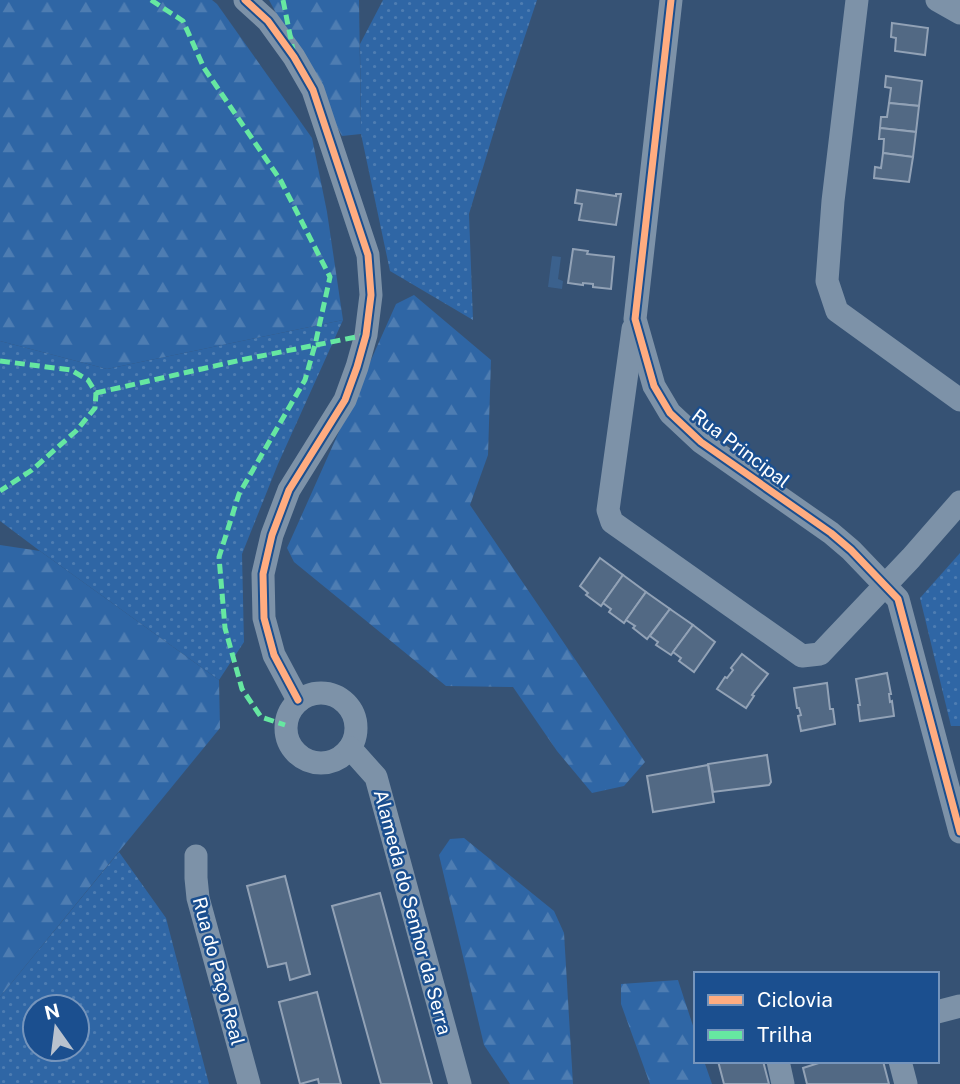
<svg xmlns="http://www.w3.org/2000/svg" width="960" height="1084" font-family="'Public Sans',sans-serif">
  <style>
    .grass { fill: url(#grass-dots); fill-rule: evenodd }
    .forest { fill: url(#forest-firs) }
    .water { fill: #3b618d }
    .building { fill: #526984; stroke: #92a2b6; stroke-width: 2 }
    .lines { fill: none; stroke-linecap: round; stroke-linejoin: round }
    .minor { stroke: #7d92a8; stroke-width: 23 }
    .quiet { stroke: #66e7a1; stroke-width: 5; stroke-dasharray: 10 5; stroke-linecap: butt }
    .cycleway-casing { stroke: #1b4f8f; stroke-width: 11 }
    .cycleway { stroke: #ffac80; stroke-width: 7 }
    .labels { text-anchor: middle; stroke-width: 5; stroke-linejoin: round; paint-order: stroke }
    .street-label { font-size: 19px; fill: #fff; stroke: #1b4f8f }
  </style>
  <defs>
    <pattern id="grass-dots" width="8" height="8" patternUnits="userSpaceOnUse" patternTransform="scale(1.75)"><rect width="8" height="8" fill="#2f66a5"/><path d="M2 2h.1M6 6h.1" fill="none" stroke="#4e7db2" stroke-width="1.8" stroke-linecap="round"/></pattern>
    <pattern id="forest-firs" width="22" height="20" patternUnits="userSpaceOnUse" patternTransform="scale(1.75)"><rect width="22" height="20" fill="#2f66a5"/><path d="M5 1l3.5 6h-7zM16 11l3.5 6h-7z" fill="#4e7db2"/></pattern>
  </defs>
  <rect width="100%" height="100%" fill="#365274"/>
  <g class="grass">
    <path d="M 383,0 L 537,0 L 501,108 L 469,214 L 473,320 L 390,271 L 361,134 L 360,44 Z"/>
    <path d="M 343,320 L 278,464 L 242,554 L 244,642 L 219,680 L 40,551 L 0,521 L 0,341 L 107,369 Z"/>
    <path d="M 960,553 L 960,726 L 951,726 L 920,598 Z"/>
    <path d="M 119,852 L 166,918 L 209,1084 L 0,1084 L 0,997 ZM 35,1007 L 77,1007 L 77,1049 L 35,1049 Z"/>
  </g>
  <g class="forest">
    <path d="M 0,0 L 212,0 L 217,4 L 312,138 L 327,212 L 343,320 L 107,369 L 0,341 Z"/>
    <path d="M 269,0 L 359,0 L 361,134 L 342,136 Z"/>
    <path d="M 414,295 L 491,360 L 488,455 L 470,505 L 645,762 L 624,786 L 592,793 L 557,751 L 513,687 L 446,686 L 294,562 L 287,548 L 396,304 Z"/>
    <path d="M 0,545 L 40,551 L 219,680 L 220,728 L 0,997 Z"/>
    <path d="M 464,838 L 554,911 L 564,933 L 573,1084 L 510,1084 L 484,1045 L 439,855 L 450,839 Z"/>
    <path d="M 678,980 L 696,1035 L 696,1061 L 704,1061 L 712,1084 L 650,1084 L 621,1004 L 621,984 Z"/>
  </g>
  <path class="water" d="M 552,256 L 561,257 L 558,279 L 563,281 L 562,289 L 548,287 Z"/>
  <g class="building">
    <path d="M 892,23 L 928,28 L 925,55 L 895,51 L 896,38 L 891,37 Z"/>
    <path d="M 886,76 L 922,81 L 919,106 L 889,103 L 891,88 L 885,87 Z"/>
    <path d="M 889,103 L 919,106 L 916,132 L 880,128 L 881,117 L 887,117 Z"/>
    <path d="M 880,128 L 916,132 L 913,157 L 883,153 L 884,139 L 879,139 Z"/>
    <path d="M 883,153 L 913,157 L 909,182 L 874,178 L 875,167 L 881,168 Z"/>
    <path d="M 577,190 L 616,196 L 616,194 L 621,194 L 616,225 L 579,220 L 582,204 L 575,203 Z"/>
    <path d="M 573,249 L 588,251 L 587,254 L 614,257 L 611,289 L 593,287 L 593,284 L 583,283 L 583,285 L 568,283 Z"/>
    <path d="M 600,558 L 623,575 L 601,606 L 586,595 L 588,593 L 580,586 Z"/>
    <path d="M 623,575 L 646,592 L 624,623 L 609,612 L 611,609 L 603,603 Z"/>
    <path d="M 646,592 L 670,609 L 647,639 L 633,628 L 635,626 L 626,620 Z"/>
    <path d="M 670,609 L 693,625 L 671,655 L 656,645 L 658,642 L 650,636 Z"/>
    <path d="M 693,625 L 715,642 L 694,672 L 679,661 L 681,658 L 673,652 Z"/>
    <path d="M 742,654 L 768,674 L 752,695 L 754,696 L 746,708 L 717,689 L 725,677 L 727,678 L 733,670 L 731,668 Z"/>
    <path d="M 887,673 L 891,694 L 889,694 L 890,702 L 892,701 L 894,716 L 860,721 L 858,705 L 860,705 L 856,679 Z"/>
    <path d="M 827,683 L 830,709 L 833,709 L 835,724 L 801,731 L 798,716 L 801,715 L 799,708 L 797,708 L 794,688 Z"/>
    <path d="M 767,755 L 771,782 L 769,785 L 713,792 L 708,764 Z"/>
    <path d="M 708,765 L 714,802 L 653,812 L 647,776 Z"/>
    <path d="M 285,876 L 310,974 L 290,980 L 286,963 L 268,967 L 247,886 Z"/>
    <path d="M 380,893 L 432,1084 L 381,1084 L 332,906 Z"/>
    <path d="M 317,992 L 341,1084 L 319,1084 L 318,1079 L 300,1084 L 279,1002 Z"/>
    <path d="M 718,1061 L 763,1061 L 769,1084 L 724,1084 Z"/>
    <path d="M 825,1061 L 883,1061 L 889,1084 L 807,1084 L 803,1068 Z"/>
  </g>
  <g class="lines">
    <g class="minor">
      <path d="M 245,0 L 268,21 L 294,57 L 313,90 L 368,255 L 371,295 L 366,335 L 357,367 L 345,400 L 289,490 L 272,535 L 263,574 L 264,618 L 274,655 L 298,700"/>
      <path d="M 671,0 L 635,319 L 654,386 L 670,413 L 701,442 L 831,533 L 851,550 L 898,599 L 960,832"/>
      <path d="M 857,0 L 833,201 L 827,281 L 837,311 L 960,400"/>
      <path d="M 937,0 L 960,13"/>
      <path d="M 633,329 L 608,510 L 612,522 L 802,656 L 820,654 L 911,558 L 960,502"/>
      <circle cx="321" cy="728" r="35"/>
      <path d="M 350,748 L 376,777 L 460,1084"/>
      <path d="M 196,856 L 196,878 L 198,898 L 249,1084"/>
      <path d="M 937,1012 L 960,1006"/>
      <path d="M 778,1061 L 783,1084"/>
      <path d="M 900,1061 L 906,1084"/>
    </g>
    <g class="quiet">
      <path d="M 151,0 L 183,21 L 204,68 L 281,181 L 330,277 L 315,345 L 305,380 L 239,494 L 219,557 L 225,628 L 242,689 L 261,717 L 285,725"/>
      <path d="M 283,0 L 293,50"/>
      <path d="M 0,361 L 71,370 L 88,380 L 96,393 L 95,408 L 76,431 L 32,470 L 0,491"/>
      <path d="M 96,393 L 241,360 L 366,335"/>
    </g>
    <defs>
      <g id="cycleway">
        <path d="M 245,0 L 268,21 L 294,57 L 313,90 L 368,255 L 371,295 L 366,335 L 357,367 L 345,400 L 289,490 L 272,535 L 263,574 L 264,618 L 274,655 L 298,700"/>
        <path d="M 671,0 L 635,319 L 654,386 L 670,413 L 701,442 L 831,533 L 851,550 L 898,599 L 960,832"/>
      </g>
    </defs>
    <use href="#cycleway" class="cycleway-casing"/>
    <use href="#cycleway" class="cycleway"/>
  </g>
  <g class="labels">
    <g class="street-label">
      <text transform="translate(741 448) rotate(37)" y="7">Rua Principal</text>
      <text transform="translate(413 912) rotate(75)" y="7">Alameda do Senhor da Serra</text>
      <text transform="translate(219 971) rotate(75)" y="7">Rua do Paço Real</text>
    </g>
  </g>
  <rect x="694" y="972" width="245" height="91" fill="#1b4f8f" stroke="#7695bc" stroke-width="2"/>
  <rect x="708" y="995" width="35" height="10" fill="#ffac80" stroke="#7695bc" stroke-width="2"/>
  <text x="757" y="1007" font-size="21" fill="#ffffff">Ciclovia</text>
  <rect x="708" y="1030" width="35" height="10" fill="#66e7a1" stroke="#7695bc" stroke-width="2"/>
  <text x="757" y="1042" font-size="21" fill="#ffffff">Trilha</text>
  <g transform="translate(56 1028) rotate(346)"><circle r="33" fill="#1b4f8f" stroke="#7695bc" stroke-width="2"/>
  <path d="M0-5L12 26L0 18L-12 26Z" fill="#b9c2ce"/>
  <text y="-10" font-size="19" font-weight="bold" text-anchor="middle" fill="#ffffff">N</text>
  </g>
</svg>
